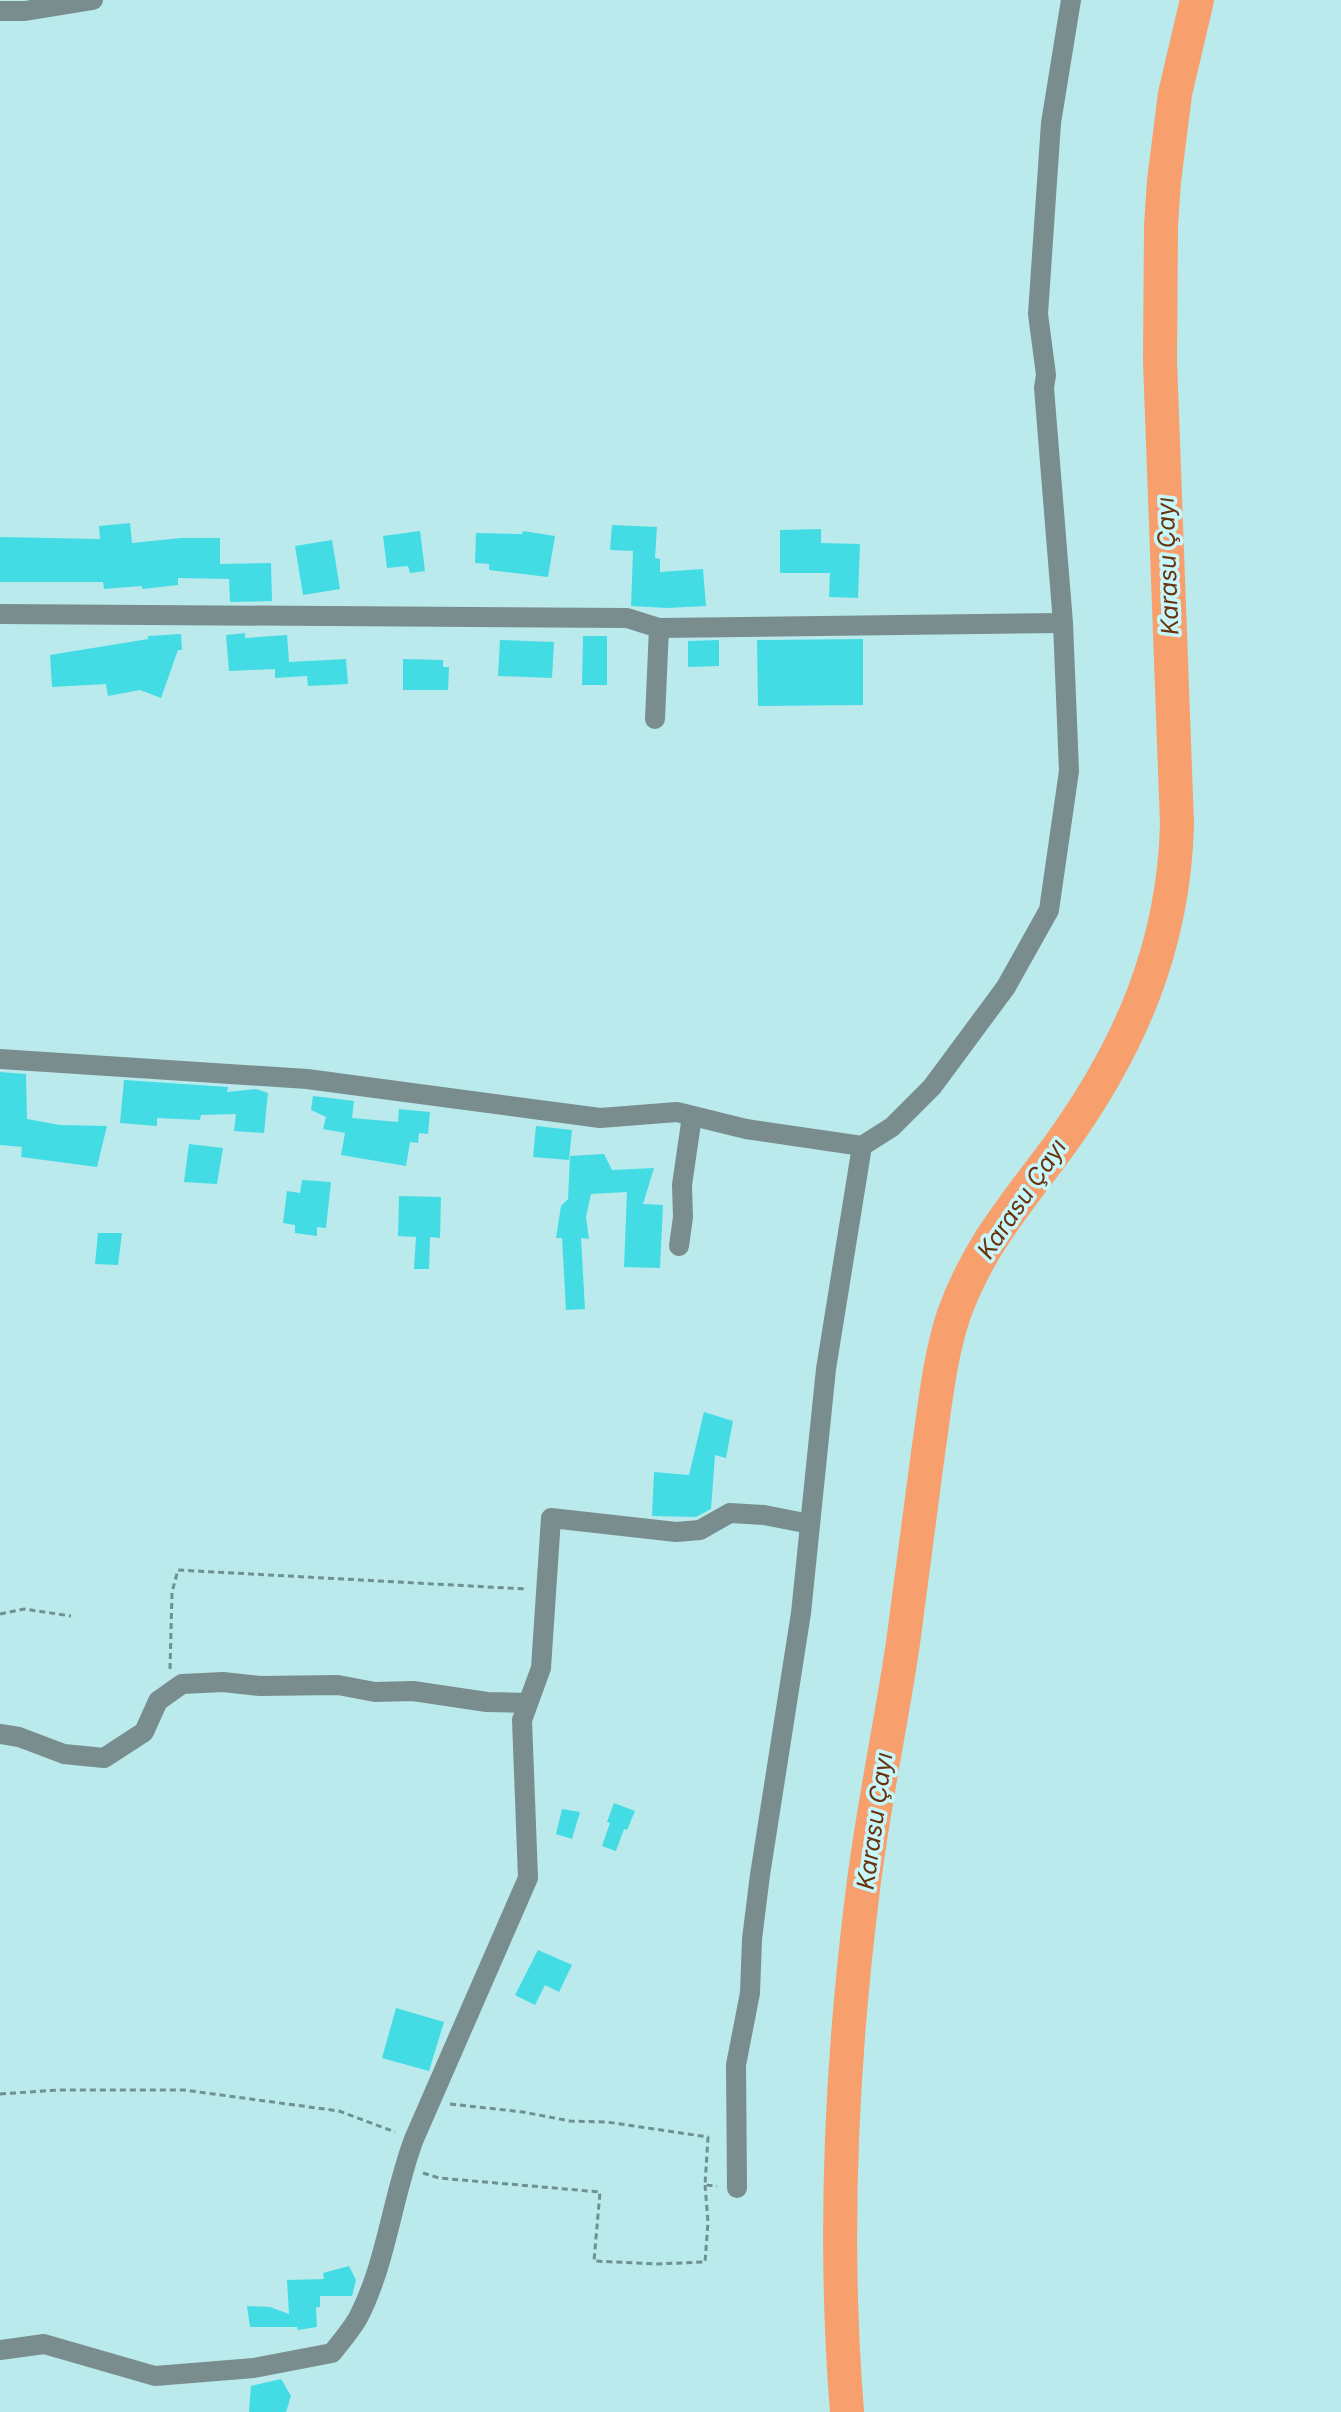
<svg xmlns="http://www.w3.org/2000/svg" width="1341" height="2412" font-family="Inter,sans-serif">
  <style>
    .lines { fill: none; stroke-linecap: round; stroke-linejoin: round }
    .river { stroke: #f79f6d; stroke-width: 34 }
    .building { fill: #44dce4 }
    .path { stroke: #6e9193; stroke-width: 3; stroke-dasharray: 6 4; stroke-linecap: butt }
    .minor { stroke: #7a8d8e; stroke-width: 20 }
    .tertiary { stroke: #7a8d8e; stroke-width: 20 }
    .labels { text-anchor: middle; stroke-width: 7; stroke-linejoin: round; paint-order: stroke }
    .water-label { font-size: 24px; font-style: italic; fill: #6a330e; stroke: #c7f7fa }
  </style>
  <rect width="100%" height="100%" fill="#baeaec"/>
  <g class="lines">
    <path class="river" d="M 847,2412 C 833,2237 841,2063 863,1889 C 873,1807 891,1725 903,1643 C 911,1580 920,1516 928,1453 C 935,1407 939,1359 954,1314 C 979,1245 1017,1203 1059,1146 C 1130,1048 1174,946 1177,824 L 1160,361 L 1161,226 L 1164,181 L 1175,94 L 1197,0"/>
  </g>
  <g class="building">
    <path d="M 130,523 L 132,543 L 181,538 L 220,538 L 220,564 L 271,563 L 272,601 L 230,602 L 229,579 L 178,578 L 178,585 L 142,589 L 142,586 L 104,589 L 103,582 L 0,582 L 0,537 L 100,539 L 99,526 Z"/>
    <path d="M 612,525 L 657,527 L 655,558 L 660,559 L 660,572 L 703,569 L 706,606 L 667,608 L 631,606 L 633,551 L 610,550 Z"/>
    <path d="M 821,529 L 821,543 L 860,544 L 858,598 L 829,597 L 830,573 L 780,573 L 780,530 Z"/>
    <path d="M 420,531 L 425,571 L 410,573 L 408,566 L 387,568 L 383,536 Z"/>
    <path d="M 523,531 L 555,536 L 548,577 L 489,570 L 489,564 L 475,563 L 476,533 L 522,534 Z"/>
    <path d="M 332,540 L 340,589 L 303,595 L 295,546 Z"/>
    <path d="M 245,633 L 245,638 L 287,635 L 289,662 L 346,659 L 348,684 L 308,686 L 307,676 L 275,678 L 275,669 L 229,671 L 226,635 Z"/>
    <path d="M 181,634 L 182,650 L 178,650 L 161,698 L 140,690 L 108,696 L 106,684 L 52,687 L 50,655 L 148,639 L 148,636 Z"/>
    <path d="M 583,636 L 607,636 L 607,685 L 582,685 Z"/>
    <path d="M 863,639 L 863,705 L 758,706 L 757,640 Z"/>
    <path d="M 500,640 L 554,642 L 552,678 L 498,676 Z"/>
    <path d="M 719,640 L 719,666 L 688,667 L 688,641 Z"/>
    <path d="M 403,659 L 443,660 L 443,667 L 449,667 L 448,690 L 403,690 Z"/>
    <path d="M 0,1072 L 26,1074 L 27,1119 L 60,1125 L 107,1126 L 97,1167 L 21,1157 L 22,1147 L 0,1145 Z"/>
    <path d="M 124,1080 L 228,1087 L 227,1092 L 256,1089 L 268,1093 L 264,1133 L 234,1131 L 236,1114 L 201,1115 L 200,1120 L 157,1118 L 157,1126 L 120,1123 Z"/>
    <path d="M 313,1096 L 354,1101 L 352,1118 L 398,1122 L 399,1109 L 430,1112 L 428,1134 L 419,1133 L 418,1143 L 410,1142 L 406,1166 L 341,1155 L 345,1133 L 323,1129 L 326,1117 L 311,1110 Z"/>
    <path d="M 536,1126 L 572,1130 L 569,1160 L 533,1157 Z"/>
    <path d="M 189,1144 L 223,1148 L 217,1184 L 184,1182 Z"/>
    <path d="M 604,1154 L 612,1170 L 654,1168 L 643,1204 L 663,1205 L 660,1268 L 624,1267 L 627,1192 L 591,1194 L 586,1217 L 589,1239 L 581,1238 L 585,1309 L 566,1310 L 562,1238 L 556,1238 L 561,1206 L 568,1199 L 570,1156 Z"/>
    <path d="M 302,1180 L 331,1182 L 326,1228 L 317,1227 L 317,1236 L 295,1233 L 295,1225 L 283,1223 L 287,1191 L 300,1193 Z"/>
    <path d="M 399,1196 L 441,1197 L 440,1238 L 430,1237 L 429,1269 L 414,1269 L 416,1237 L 398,1236 Z"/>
    <path d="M 98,1233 L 122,1233 L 118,1265 L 95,1264 Z"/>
    <path d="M 704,1412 L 733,1421 L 726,1458 L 715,1455 L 711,1509 L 696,1517 L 652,1516 L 654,1472 L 689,1475 Z"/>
    <path d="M 614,1803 L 635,1811 L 627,1830 L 624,1829 L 616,1851 L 602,1846 L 610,1823 L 607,1822 Z"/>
    <path d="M 562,1809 L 580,1812 L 572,1839 L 556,1834 Z"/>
    <path d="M 538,1950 L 572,1965 L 559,1992 L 545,1985 L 535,2005 L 515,1995 Z"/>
    <path d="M 396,2008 L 444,2022 L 429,2071 L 382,2058 Z"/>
    <path d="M 349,2266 L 356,2280 L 352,2296 L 320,2296 L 320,2307 L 316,2307 L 317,2327 L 298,2330 L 297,2327 L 250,2327 L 247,2306 L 270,2307 L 289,2314 L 287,2280 L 324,2279 L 323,2273 Z"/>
    <path d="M 281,2379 L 291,2396 L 286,2412 L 249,2412 L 251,2386 Z"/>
  </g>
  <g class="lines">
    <g class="path">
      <path d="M 0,1614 L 24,1609 L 71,1616"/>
      <path d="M 170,1669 L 172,1592 L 178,1570 L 526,1589"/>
      <path d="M 0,2094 L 58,2090 L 184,2090 L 339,2111 L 395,2132"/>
      <path d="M 450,2104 L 523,2112 L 570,2121 L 607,2122 L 708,2137 L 705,2185 L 717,2186"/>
      <path d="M 423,2173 L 439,2178 L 600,2192 L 594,2261 L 656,2264 L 705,2262 L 708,2222 L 705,2185"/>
    </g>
    <g class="minor">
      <path d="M 0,11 L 25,11 L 93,0"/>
      <path d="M 0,614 L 627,618 L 659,628 L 655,719"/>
      <path d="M 659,628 L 1063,623"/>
      <path d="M 0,1059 L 307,1079 L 600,1118 L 677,1112 L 746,1129 L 862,1146"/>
      <path d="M 679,1246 L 683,1217 L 682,1185 L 692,1116"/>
      <path d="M 0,2350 L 44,2344 L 155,2376 L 254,2368 L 332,2353 C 341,2342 351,2330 358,2318 C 387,2262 392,2197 414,2139 L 528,1878 L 522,1720 L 541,1668 L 551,1518 L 676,1532 L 700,1530 L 730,1513 L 764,1515 L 810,1524"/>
    </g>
    <g class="tertiary">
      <path d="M 0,1734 L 19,1737 L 64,1754 L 104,1758 L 144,1732 L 158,1701 L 182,1684 L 223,1682 L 260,1686 L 338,1685 L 375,1692 L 413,1691 L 487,1702 L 528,1703"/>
      <path d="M 737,2188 L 736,2065 L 750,1993 L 752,1939 L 760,1875 L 801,1613 L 826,1369 L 862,1146 L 892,1127 L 932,1087 L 1006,987 L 1049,910 L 1069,771 L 1063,623 L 1044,388 L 1046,375 L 1038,314 L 1051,123 L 1071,0"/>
    </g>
  </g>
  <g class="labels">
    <g class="water-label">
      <text transform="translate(1168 566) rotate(-92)" y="8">Karasu Çayı</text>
      <text transform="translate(1022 1199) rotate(-56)" y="8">Karasu Çayı</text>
      <text transform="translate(875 1821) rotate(-82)" y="8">Karasu Çayı</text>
    </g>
  </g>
</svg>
